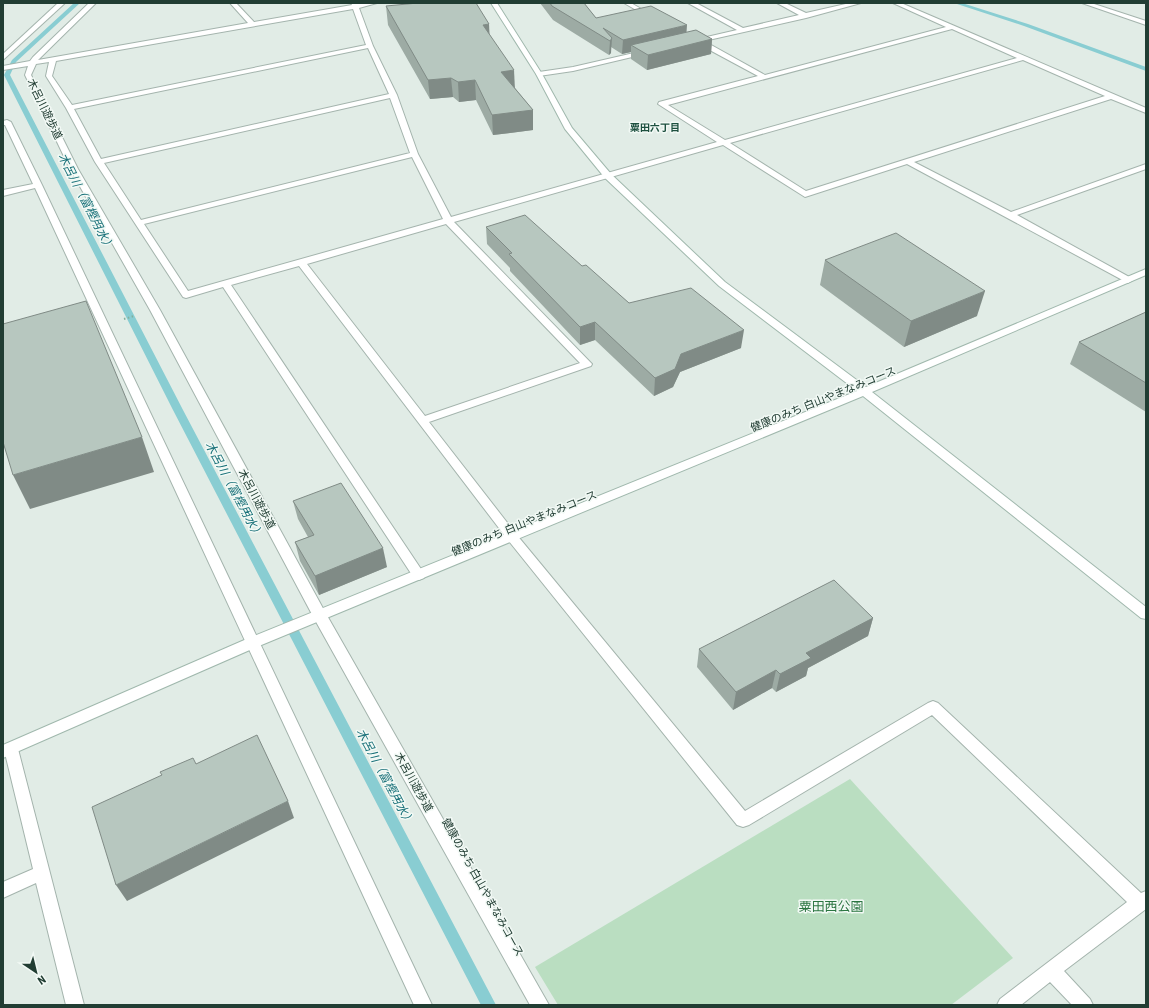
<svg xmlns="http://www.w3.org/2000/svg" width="1149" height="1008" font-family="'Roboto Condensed','Noto Sans JP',sans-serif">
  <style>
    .green { fill: #badec1 }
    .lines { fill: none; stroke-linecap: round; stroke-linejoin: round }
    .stream { fill: #89cdd2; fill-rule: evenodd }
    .street-casing { stroke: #a4b4ad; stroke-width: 2 }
    .secondary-casing { stroke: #a0b8ad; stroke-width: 2 }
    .path { stroke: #81b09e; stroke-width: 2; stroke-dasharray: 1.5 2.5; stroke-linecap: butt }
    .street { fill: #fff; fill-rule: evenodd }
    .secondary { fill: #fff; fill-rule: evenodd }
    .wall { fill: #9daba4 }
    .shaded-wall { fill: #808b86 }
    .building { fill: #b7c7bf; stroke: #808b86 }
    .labels { text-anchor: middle; stroke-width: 3; stroke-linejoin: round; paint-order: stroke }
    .far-neighbourhood-label { font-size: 10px; font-weight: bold; fill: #1d503f; stroke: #f2f9f5 }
    .street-label { font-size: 11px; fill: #213d33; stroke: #f2f9f5 }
    .water-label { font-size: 12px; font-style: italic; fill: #1b727a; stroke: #f2f9f5 }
    .near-park-label { font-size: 13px; fill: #2b7541; stroke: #f2f9f5 }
  </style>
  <rect width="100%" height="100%" fill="#e1ece6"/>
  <path class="green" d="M 850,779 L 1013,958 L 951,1005 L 558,1005 L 535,967 Z"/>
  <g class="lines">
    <g class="stream">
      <path d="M 74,3 L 80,3 L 16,62 L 10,75 L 183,410 L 496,1005 L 481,1005 L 173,410 L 4,75 L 12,60 Z"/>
      <path d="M 954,3 L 962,3 L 1028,24 L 1146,67 L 1146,71 L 1024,26 Z"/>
    </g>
    <defs>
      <g id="street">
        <path d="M 58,3 L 65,3 L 3,60 L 3,54 Z"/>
        <path d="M 89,3 L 96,3 L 38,60 L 248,23 L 230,3 L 236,3 L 254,22 L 352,5 L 351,3 L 377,3 L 359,8 L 373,46 L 397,95 L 418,154 L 451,217 L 717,142 L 658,104 L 659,102 L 758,76 L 693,41 L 693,39 L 698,39 L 737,30 L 688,3 L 696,3 L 743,28 L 799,15 L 777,3 L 785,3 L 806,13 L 850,3 L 861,3 L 806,18 L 704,41 L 765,75 L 946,27 L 893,3 L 901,3 L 1146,108 L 1146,113 L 1111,99 L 914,162 L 1011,212 L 1146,164 L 1146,169 L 1017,215 L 1131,278 L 1133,280 L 1128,283 L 907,164 L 805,197 L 723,145 L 454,222 L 592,364 L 591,366 L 429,422 L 516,534 L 745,811 L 928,703 L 933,701 L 938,703 L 1141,893 L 1146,891 L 1146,909 L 1064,971 L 1090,999 L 1093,1005 L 1072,1005 L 1050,982 L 1021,1005 L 997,1005 L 1000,999 L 1127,902 L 932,715 L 749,825 L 743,827 L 737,825 L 508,540 L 299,266 L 231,285 L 425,575 L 424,578 L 419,580 L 414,578 L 223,287 L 186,298 L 183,297 L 95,162 L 66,108 L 46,76 L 49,62 L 36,64 L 31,75 L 78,169 L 160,310 L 325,612 L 549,1005 L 530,1005 L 315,620 L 150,310 L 70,169 L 25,75 L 28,66 L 3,70 L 3,66 L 30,61 L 33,57 ZM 353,9 L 366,45 L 72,105 L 52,76 L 56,61 ZM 952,29 L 1017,58 L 725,140 L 668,105 ZM 368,48 L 389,94 L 101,159 L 74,109 ZM 1023,60 L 1105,96 L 806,191 L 730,143 ZM 390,98 L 410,153 L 141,220 L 104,163 ZM 412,157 L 443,219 L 188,291 L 144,224 ZM 446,224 L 580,363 L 425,416 L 307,264 Z"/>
        <path d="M 624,3 L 631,3 L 655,17 L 650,18 Z"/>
        <path d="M 1082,3 L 1091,3 L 1146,21 L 1146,25 Z"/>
        <path d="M 647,50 L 650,52 L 649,53 L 573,71 L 539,76 L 536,74 L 539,72 L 573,67 Z"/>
        <path d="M 7,120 L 11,122 L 42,185 L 432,1005 L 414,1005 L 35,188 L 3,196 L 3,190 L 33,184 L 5,125 L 3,125 L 3,121 Z"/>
        <path d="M 11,743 L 16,744 L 18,749 L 84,1005 L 66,1005 L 36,883 L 3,898 L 3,882 L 33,869 L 4,749 L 6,744 Z"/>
      </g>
      <path id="secondary" d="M 491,3 L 497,3 L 542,74 L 572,128 L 611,174 L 725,282 L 866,387 L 1146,269 L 1146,275 L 872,392 L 1146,607 L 1146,619 L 1141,618 L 863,396 L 259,646 L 3,758 L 3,745 L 249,638 L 857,391 L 719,286 L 605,178 L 565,129 L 536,74 Z"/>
    </defs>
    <use href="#street" class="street-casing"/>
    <use href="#secondary" class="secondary-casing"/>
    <path class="path" d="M 124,319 L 134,316"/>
    <use href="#street" class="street"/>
    <use href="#secondary" class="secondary"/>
  </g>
  <g class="wall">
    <path d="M 540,3 L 584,3 L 596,18 L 686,33 L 712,39 L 711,54 L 647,70 L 631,59 L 631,52 L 622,54 L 611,47 L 611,53 L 609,55 L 553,20 Z"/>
    <path d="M 386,6 L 490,35 L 515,88 L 533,110 L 533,130 L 493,135 L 476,100 L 459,102 L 453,97 L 430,99 L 388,25 Z"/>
    <path d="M 486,227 L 582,266 L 629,303 L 741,348 L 680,372 L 673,387 L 654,396 L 595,340 L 580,345 L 510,271 L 510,268 L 487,244 Z"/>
    <path d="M 825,260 L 977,316 L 904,347 L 820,285 Z"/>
    <path d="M 1146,312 L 1146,412 L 1070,364 L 1079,342 Z"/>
    <path d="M 293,501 L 387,567 L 319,595 L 300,561 L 295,542 L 308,537 L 298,519 Z"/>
    <path d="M 873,618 L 868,636 L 808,668 L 806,676 L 776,692 L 772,688 L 733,710 L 697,667 L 699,649 Z"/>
  </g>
  <g class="shaded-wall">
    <path d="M 489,24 L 490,43 L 483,25 Z"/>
    <path d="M 687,25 L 686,40 L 631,45 L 631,52 L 622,54 L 623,40 Z"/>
    <path d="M 612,38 L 611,53 L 609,55 L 610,41 Z"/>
    <path d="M 712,39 L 711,54 L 647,70 L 648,55 Z"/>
    <path d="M 514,70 L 515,90 L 501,72 Z"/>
    <path d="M 451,78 L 453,97 L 430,99 L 428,80 Z"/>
    <path d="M 475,80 L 476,100 L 459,102 L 458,82 Z"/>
    <path d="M 533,110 L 533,130 L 493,135 L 492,115 Z"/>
    <path d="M 985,291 L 977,316 L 904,347 L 911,321 Z"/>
    <path d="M 595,322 L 595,340 L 580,345 L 580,327 Z"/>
    <path d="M 744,330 L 741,348 L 680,372 L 673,387 L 654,396 L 655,378 L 681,354 Z"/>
    <path d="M 142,437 L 154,472 L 30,509 L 13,475 Z"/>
    <path d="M 383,548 L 387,567 L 319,595 L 315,576 Z"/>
    <path d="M 873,618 L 868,636 L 808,668 L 806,676 L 776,692 L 780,674 L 806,653 Z"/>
    <path d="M 776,670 L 772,688 L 733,710 L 736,692 Z"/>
    <path d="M 288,801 L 294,818 L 127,901 L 116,885 Z"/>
  </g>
  <g class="building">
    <path d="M 418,3 L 476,3 L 489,24 L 483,25 L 514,70 L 501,72 L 533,110 L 492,115 L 475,80 L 458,82 L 451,78 L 428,80 L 386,6 Z"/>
    <path d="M 550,3 L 584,3 L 596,18 L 651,6 L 687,25 L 623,40 L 603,28 L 612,38 L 610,41 L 552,6 Z"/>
    <path d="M 696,30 L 712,39 L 648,55 L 631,45 Z"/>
    <path d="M 525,215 L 582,266 L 586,265 L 629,303 L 691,288 L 744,330 L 681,354 L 675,369 L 655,378 L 595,322 L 580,327 L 509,254 L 512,253 L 486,227 Z"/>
    <path d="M 896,233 L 985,291 L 911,321 L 825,260 Z"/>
    <path d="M 86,301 L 142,437 L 13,475 L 3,442 L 3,324 Z"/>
    <path d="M 1146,312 L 1146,383 L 1079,342 Z"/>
    <path d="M 341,483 L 383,548 L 315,576 L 295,542 L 314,535 L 293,501 Z"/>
    <path d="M 834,580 L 873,618 L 806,653 L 811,658 L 780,674 L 776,670 L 736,692 L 699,649 Z"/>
    <path d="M 257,735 L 288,801 L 116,885 L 92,807 L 162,775 L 160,772 L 193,758 L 196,764 Z"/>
  </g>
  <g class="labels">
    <g class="far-neighbourhood-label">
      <text x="655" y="131">粟田六丁目</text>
    </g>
    <g class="street-label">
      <text transform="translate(45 109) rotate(64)" y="4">木呂川遊歩道</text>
      <text transform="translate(823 399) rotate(-22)" y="4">健康のみち 白山やまなみコース</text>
      <text transform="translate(257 499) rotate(62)" y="4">木呂川遊歩道</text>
      <text transform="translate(524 523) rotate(-22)" y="4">健康のみち 白山やまなみコース</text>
      <text transform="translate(414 782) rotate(61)" y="4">木呂川遊歩道</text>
      <text transform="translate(483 887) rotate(61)" y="4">健康のみち 白山やまなみコース</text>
    </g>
    <g class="water-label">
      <text transform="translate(86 202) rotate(63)" y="4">木呂川（富樫用水）</text>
      <text transform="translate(234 490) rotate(62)" y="4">木呂川（富樫用水）</text>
      <text transform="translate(385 777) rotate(62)" y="4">木呂川（富樫用水）</text>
    </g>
    <g class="near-park-label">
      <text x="831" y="911">粟田西公園</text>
    </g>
  </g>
  <rect width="1149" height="1008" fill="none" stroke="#213d33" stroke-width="8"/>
  <g transform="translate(36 972) rotate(145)" stroke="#f2f9f5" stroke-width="3" paint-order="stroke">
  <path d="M0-3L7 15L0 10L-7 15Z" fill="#213d33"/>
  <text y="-6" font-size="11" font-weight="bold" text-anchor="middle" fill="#213d33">N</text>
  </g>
</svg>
